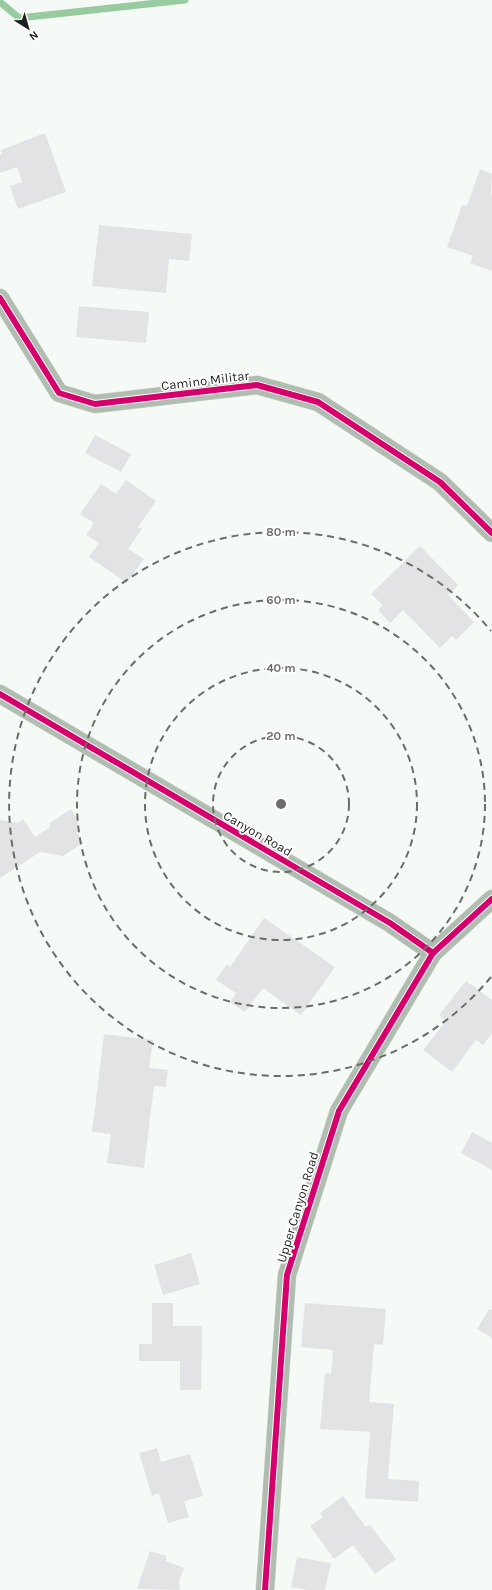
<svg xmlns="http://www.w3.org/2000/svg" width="492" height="1590" font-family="Karla,sans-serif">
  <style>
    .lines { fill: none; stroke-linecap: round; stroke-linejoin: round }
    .stream { stroke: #98cb9f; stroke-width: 7 }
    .building { fill: #e2e3e4 }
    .street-casing { stroke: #d4d7d4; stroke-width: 19 }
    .street { stroke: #afbeb0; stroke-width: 18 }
    .cycleway-casing { stroke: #fff; stroke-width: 8 }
    .cycleway { stroke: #d6006c; stroke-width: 6 }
    .ring { fill: none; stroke: #6a6e6a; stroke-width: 2; stroke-dasharray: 7 5 }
    .labels { text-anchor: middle; stroke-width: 3.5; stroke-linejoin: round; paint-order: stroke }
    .street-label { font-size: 13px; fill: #1e221f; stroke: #fff }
    .centre { fill: #6a6e6a; stroke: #fff; stroke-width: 2 }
    .ring-label { font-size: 12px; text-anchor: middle; font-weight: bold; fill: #6a6e6a; stroke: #fff; stroke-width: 3.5; stroke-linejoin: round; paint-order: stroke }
  </style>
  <rect width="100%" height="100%" fill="#f6faf6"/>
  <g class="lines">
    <path class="stream" d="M 0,2 L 19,18 L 185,0"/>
  </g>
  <g class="building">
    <path d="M 45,133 L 66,192 L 18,209 L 10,186 L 22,182 L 17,167 L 0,173 L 0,155 L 2,154 L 1,150 Z"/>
    <path d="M 480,169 L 492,174 L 491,194 L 492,194 L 492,271 L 470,263 L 473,256 L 447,247 L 462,205 L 467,206 Z"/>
    <path d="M 99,225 L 192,234 L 189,261 L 169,259 L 166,293 L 92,286 Z"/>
    <path d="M 79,306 L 149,312 L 146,343 L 76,337 Z"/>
    <path d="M 95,435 L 131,454 L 121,472 L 85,453 Z"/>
    <path d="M 126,480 L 156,501 L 138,527 L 142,529 L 128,549 L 144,559 L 127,583 L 89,557 L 99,543 L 86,535 L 94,523 L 80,514 L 101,484 L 116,494 Z"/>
    <path d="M 420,546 L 458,585 L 448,595 L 474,622 L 456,640 L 452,636 L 440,648 L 403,610 L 390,623 L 378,610 L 383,605 L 371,594 Z"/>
    <path d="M 71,809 L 79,821 L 77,833 L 83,843 L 63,856 L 40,852 L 0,878 L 0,820 L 18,823 L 23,819 L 35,837 L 50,827 L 50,823 Z"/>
    <path d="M 264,918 L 335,967 L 301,1015 L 263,988 L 245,1012 L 230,1002 L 236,993 L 216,980 L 227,964 L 230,967 Z"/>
    <path d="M 466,981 L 492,1000 L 492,1033 L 483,1045 L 476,1040 L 452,1072 L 423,1050 L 446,1021 L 439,1015 Z"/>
    <path d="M 104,1034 L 153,1040 L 149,1068 L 168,1070 L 166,1087 L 154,1086 L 144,1168 L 107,1163 L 111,1134 L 92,1132 Z"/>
    <path d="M 472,1132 L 492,1143 L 492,1170 L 461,1153 Z"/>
    <path d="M 191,1253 L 200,1284 L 163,1295 L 154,1265 Z"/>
    <path d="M 152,1303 L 173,1303 L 173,1326 L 202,1326 L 201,1390 L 180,1390 L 180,1361 L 139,1361 L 139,1344 L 152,1344 Z"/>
    <path d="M 305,1303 L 386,1309 L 383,1345 L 374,1344 L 369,1402 L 394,1404 L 388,1479 L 419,1481 L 418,1502 L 365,1498 L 370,1432 L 320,1429 L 325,1373 L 331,1374 L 333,1350 L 301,1347 Z"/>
    <path d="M 489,1309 L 492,1310 L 492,1338 L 477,1329 Z"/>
    <path d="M 157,1448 L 161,1462 L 190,1454 L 203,1496 L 184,1501 L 189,1517 L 168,1523 L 159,1493 L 152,1496 L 139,1453 Z"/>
    <path d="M 343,1496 L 366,1527 L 370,1525 L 396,1559 L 375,1574 L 353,1545 L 334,1559 L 310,1526 L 323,1517 L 320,1513 Z"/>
    <path d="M 150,1551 L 166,1556 L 166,1561 L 184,1568 L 179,1581 L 180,1590 L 137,1589 Z"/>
    <path d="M 297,1557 L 331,1563 L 325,1590 L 307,1590 L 291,1587 Z"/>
  </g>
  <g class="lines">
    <defs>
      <g id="street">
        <path d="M 0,298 L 59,393 L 95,404 L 257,385 L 318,402 L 440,482 L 492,533"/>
        <path d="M 0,694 L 390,923 L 433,953"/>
        <path d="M 265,1590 L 287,1275 L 339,1111 L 433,953 L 492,899"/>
      </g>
    </defs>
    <use href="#street" class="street-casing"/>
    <use href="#street" class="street"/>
    <defs>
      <g id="cycleway">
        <path d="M 0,298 L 59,393 L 95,404 L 257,385 L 318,402 L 440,482 L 492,533"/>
        <path d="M 0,694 L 390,923 L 433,953"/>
        <path d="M 265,1590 L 287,1275 L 339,1111 L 433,953 L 492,899"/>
      </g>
    </defs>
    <use href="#cycleway" class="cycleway-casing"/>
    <use href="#cycleway" class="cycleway"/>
  </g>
  <g class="ring">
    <circle cx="281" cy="804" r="68"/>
    <circle cx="281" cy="804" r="136"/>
    <circle cx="281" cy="804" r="204"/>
    <path d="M491 977A272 272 0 1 1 491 631"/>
  </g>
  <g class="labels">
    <g class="street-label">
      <text transform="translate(205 380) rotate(-7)" y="5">Camino Militar</text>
      <text transform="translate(258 833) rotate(30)" y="5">Canyon Road</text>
      <text transform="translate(297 1207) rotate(-73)" y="5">Upper Canyon Road</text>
    </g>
  </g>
  <circle cx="281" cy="804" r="6" class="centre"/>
  <g class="ring-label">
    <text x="281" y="536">80 m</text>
    <text x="281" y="604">60 m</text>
    <text x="281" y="672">40 m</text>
    <text x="281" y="740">20 m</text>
  </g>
  <g transform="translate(28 28) rotate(143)" stroke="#ffffff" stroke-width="3" paint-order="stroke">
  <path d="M0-3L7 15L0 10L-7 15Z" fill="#1e221f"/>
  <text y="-6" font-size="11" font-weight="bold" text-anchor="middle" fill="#1e221f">N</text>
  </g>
</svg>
